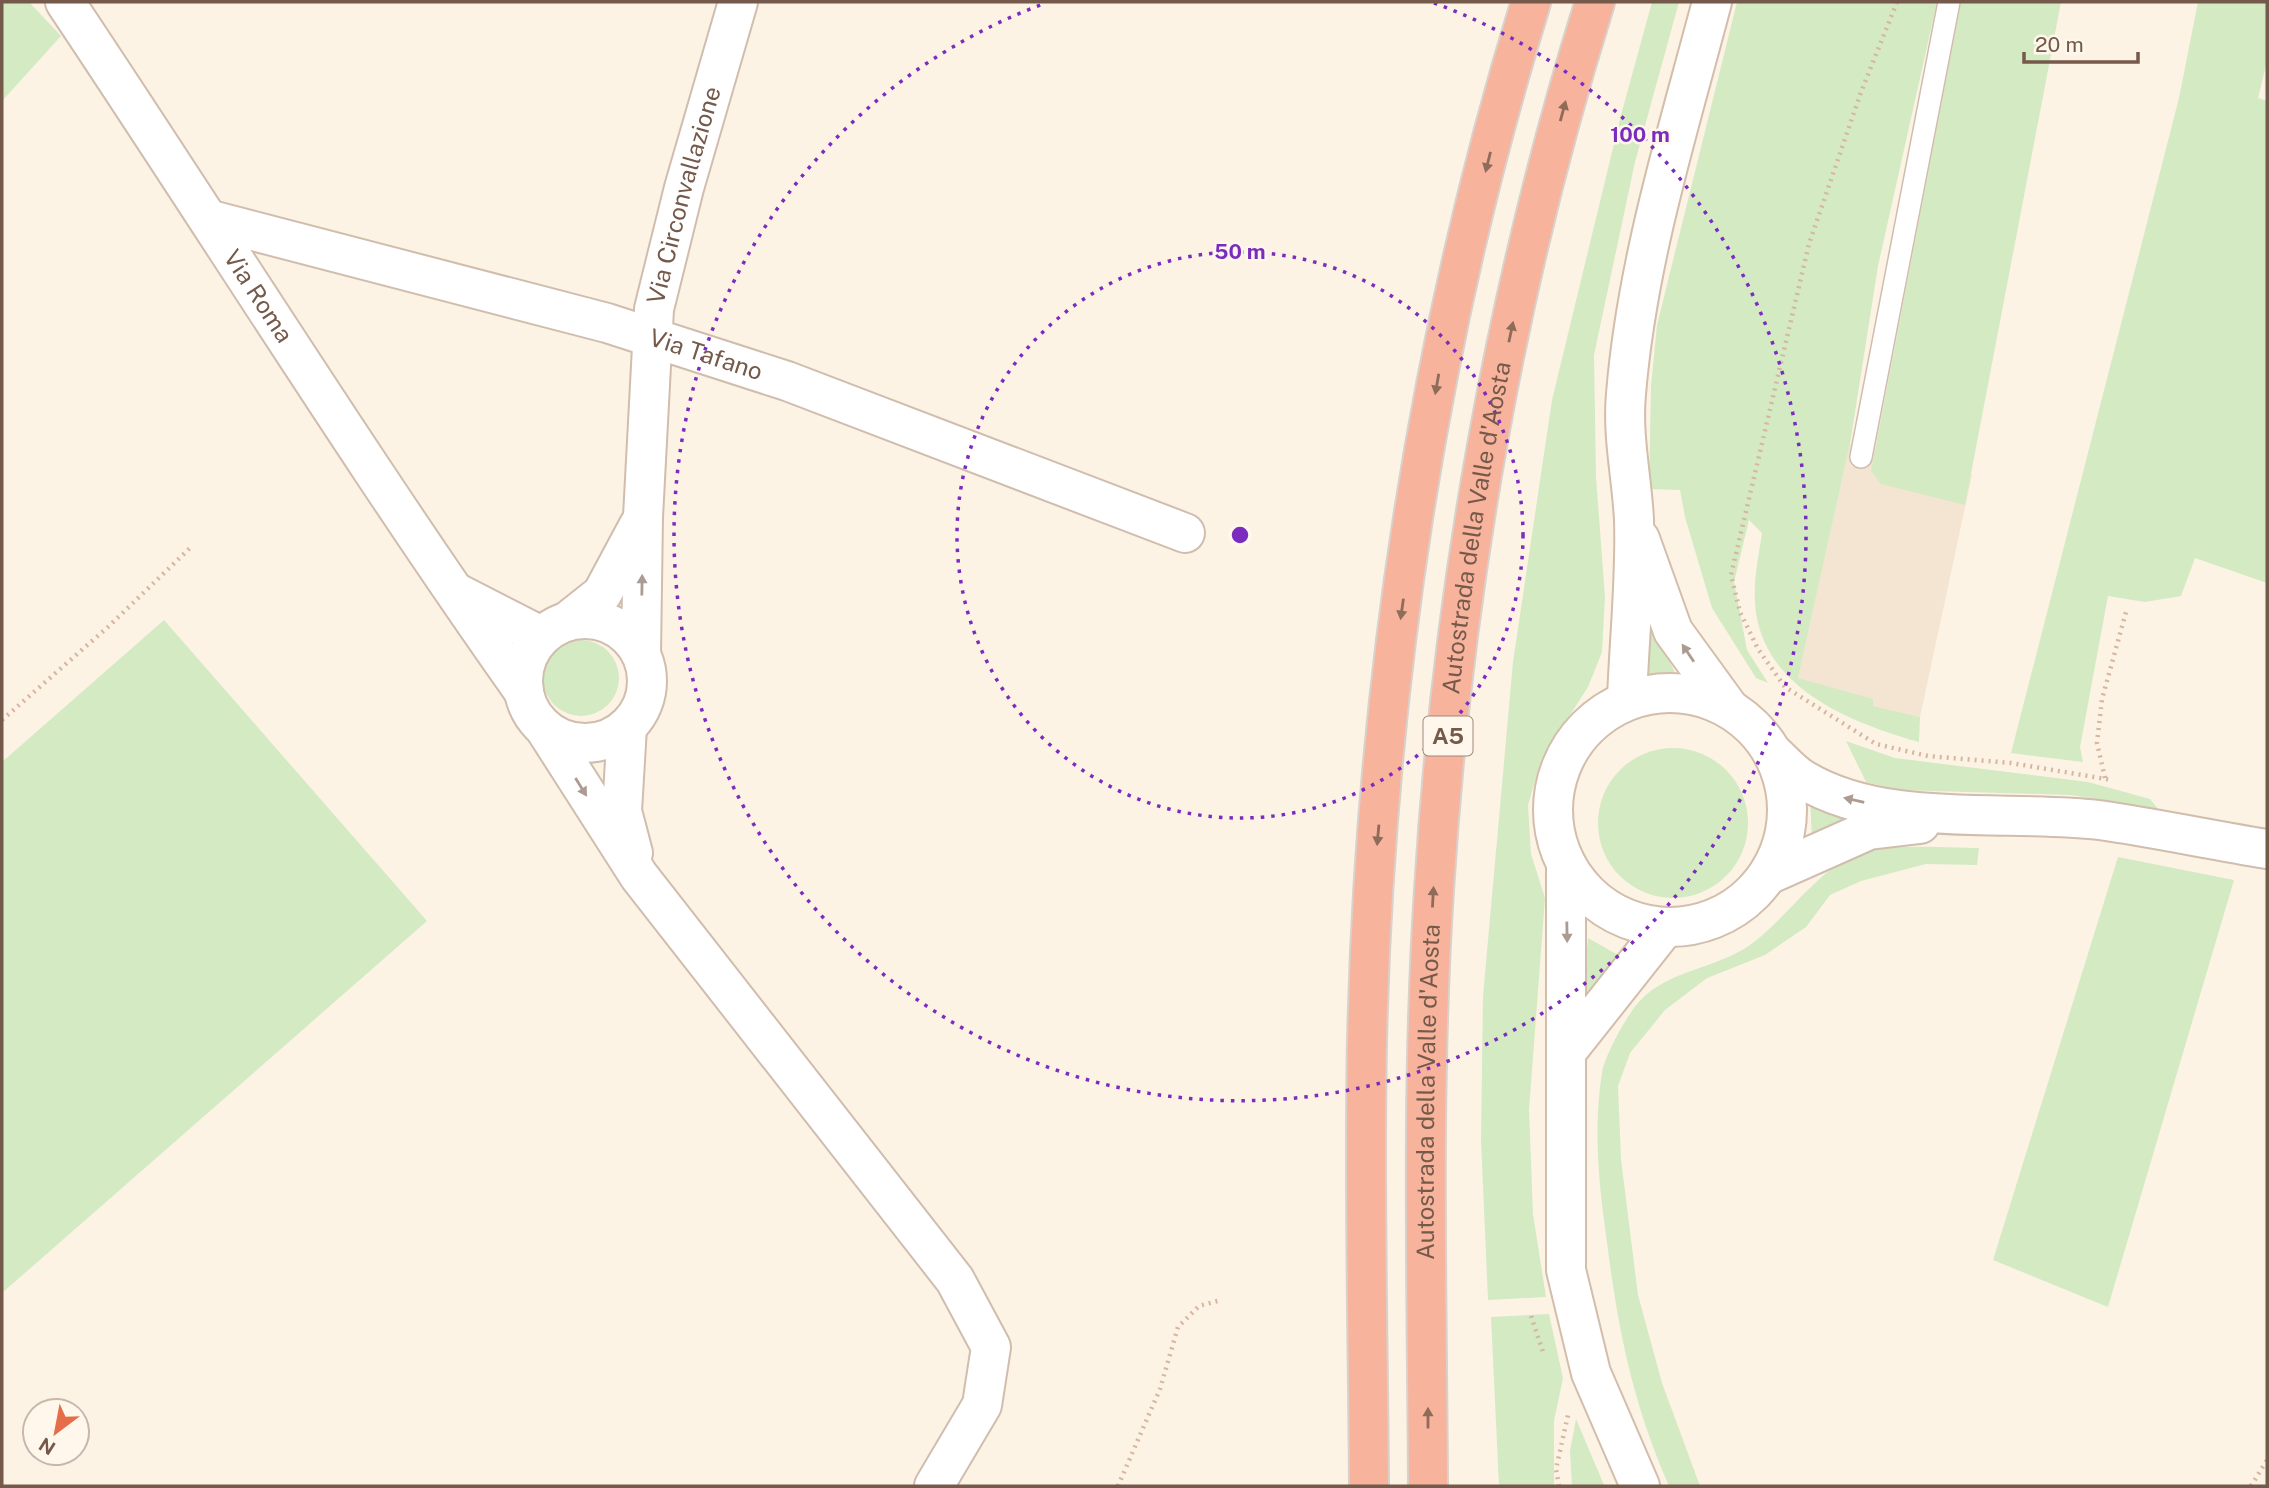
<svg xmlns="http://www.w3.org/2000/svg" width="2269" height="1488" font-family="'Public Sans',sans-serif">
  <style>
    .residential { fill: #f4e5d3 }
    .green { fill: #d3eac3 }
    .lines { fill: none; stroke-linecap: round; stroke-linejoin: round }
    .service-casing { stroke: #d0bdae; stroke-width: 24 }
    .minor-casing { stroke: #d0bdae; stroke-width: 42 }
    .secondary-casing { stroke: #d3bdab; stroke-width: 42 }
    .motorway-casing { stroke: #d8d1cc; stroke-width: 42 }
    .path { stroke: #d7b59f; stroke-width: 4.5; stroke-dasharray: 2 5; stroke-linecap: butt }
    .service { stroke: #fff; stroke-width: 21 }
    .minor { stroke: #fff; stroke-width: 38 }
    .secondary { stroke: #fff; stroke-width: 38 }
    .motorway { stroke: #f7b39c; stroke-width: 38 }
    .oneway { fill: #8f6b5a }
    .oneway2 { fill: #ac9b92 }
    .ring { fill: none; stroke: #7b2cbf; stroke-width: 3.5; stroke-dasharray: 3.5 7 }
    .labels { text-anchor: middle; stroke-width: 5; stroke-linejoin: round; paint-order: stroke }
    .shield { fill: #fff7eb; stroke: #9e887a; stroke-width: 2 }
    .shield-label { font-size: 23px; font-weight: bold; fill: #75594a }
    .street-label { font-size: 24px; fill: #75594a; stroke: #fff7eb }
    .centre { fill: #7b2cbf; stroke: #fff7eb; stroke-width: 3.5 }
    .ring-label { font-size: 21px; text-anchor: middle; font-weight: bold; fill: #7b2cbf; stroke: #fff7eb; stroke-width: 5; stroke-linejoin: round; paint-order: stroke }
  </style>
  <rect width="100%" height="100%" fill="#fcf3e5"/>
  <path class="residential" d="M 1850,444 L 1972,475 L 1920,717 L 1872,706 L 1873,700 L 1798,678 Z"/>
  <g class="green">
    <path d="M 2,2 L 29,2 L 61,36 L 2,101 Z"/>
    <path d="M 1652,2 L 1679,2 L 1635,162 L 1594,355 L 1596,477 L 1605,597 L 1602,652 L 1588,687 L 1541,760 L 1528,805 L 1531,854 L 1545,898 L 1529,1110 L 1533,1214 L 1546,1297 L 1488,1300 L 1481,1140 L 1483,996 L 1513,662 L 1552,400 L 1621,115 Z"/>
    <path d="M 1737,2 L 1937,2 L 1878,266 L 1850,444 L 1798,678 L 1873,699 L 1873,706 L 1920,717 L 1919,742 C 1853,723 1768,691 1756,613 C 1752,586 1758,560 1762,533 L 1749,520 L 1734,582 L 1747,650 L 1768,683 L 1756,678 L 1712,608 L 1685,517 L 1680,490 L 1649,489 L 1651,386 L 1657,325 Z"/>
    <path d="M 1961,2 L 2061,2 L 1965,505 L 1881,484 L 1871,471 Z"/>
    <path d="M 2198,2 L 2267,2 L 2267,61 L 2258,98 L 2267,101 L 2267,583 L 2195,558 L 2181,596 L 2145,602 L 2108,596 L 2080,747 L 2083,762 L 2011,753 L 2179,98 Z"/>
    <path d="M 1646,612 L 1678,679 L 1637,681 Z"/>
    <path d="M 164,620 L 427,921 L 2,1293 L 2,762 Z"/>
    <circle cx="581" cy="678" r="38"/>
    <path d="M 1846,741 L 1895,758 L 2088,782 L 2150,799 L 2159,810 L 2071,795 L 1898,790 L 1866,782 Z"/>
    <circle cx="1673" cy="823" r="75"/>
    <path d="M 1810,796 L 1858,816 L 1812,841 Z"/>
    <path d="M 1979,848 L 1977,865 L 1926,864 L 1861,881 L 1830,895 L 1806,927 L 1765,955 L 1707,978 L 1665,1010 L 1630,1053 L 1618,1086 L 1621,1159 L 1638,1295 L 1662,1383 L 1700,1486 L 1669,1486 C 1633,1404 1618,1330 1607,1242 C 1599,1186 1593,1128 1602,1073 C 1604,1057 1627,1015 1638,1003 C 1666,970 1716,969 1750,945 C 1784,920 1808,883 1844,860 C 1874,841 1943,848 1979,848 Z"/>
    <path d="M 2118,857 L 2234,880 L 2108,1307 L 1993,1260 Z"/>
    <path d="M 1588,938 L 1625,959 L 1581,1011 Z"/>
    <path d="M 1549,1314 L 1563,1378 L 1554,1421 L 1554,1486 L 1499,1486 L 1491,1317 Z"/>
    <path d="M 1576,1419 L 1604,1485 L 1605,1486 L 1572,1486 L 1570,1451 Z"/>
  </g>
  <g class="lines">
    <defs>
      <path id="service" d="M 1861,457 L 1949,2"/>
      <g id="minor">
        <path id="s1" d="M 65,2 C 218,231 364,466 524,692"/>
        <path id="s2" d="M 211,220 L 607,323 L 787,381 L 1185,533"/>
        <path d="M 457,593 L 541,636"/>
        <circle cx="585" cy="681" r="62"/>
        <path d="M 568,621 L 602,594 L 639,525"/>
        <path id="s3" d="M 641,653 L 643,517 L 654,309 L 684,188 L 738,2"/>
        <path d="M 627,727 L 622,811 L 633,853"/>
        <path d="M 545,729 L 639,876 L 955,1280 L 991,1347 L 982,1405 L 934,1486"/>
        <path d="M 1772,752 C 1782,761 1793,774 1804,780 C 1886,829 2008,809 2099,820 C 2155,828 2211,840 2267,849"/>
        <path d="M 1768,875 L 1869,830 L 1920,824"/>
      </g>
      <g id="secondary">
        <path d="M 1640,539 L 1673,631 L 1729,708"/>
        <circle cx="1670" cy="810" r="117"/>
        <path d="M 1627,700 C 1629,641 1636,579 1634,520 C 1632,478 1622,436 1626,394 C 1637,260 1678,131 1712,2"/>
        <path d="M 1566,864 L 1566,1270 L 1591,1373 L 1640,1486"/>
        <path d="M 1568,1050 L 1663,930"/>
      </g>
      <g id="motorway">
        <path d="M 1369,1486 C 1368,1338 1364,1189 1367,1041 C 1375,692 1428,336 1531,2"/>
        <path id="s4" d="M 1428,1486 C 1427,1288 1421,1089 1434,890 C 1452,593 1506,286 1595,2"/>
      </g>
    </defs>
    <use href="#service" class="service-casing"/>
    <use href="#minor" class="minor-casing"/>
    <use href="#secondary" class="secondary-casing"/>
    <use href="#motorway" class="motorway-casing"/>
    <g class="path">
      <path d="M 1897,2 L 1861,92 L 1809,244 L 1731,575 L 1740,612 L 1758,649 L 1785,687 L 1876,744 L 1928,756 L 2011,763 L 2112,780"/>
      <path d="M 2,720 L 108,627 L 190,548"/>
      <path d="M 2105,778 L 2097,743 L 2102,699 L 2126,612"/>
      <path d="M 1531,1316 L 1544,1355"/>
      <path d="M 1118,1486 L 1160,1389 L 1178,1327 L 1199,1306 L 1221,1300"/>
      <path d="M 1559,1486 L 1556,1469 L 1568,1415"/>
      <path d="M 2251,1486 L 2267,1460"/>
    </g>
    <use href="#service" class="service"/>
    <use href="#minor" class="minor"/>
    <use href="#secondary" class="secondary"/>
    <use href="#motorway" class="motorway"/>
  </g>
  <defs><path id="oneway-solid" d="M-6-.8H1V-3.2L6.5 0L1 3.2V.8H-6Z" transform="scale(1.75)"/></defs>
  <g class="oneway">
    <use href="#oneway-solid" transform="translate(1563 111) rotate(-75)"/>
    <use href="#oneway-solid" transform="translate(1488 162) rotate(104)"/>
    <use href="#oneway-solid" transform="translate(1511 332) rotate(-78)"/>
    <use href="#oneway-solid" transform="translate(1437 384) rotate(100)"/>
    <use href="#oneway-solid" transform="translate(1402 609) rotate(98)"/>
    <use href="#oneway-solid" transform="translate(1378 835) rotate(95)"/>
    <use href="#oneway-solid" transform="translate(1433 897) rotate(-87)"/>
    <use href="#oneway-solid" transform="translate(1428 1418) rotate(-90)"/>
  </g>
  <g class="oneway2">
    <use href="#oneway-solid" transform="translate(642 585) rotate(-89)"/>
    <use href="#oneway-solid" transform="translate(1688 653) rotate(-124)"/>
    <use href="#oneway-solid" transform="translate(581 787) rotate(58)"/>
    <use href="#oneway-solid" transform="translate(1854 800) rotate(-167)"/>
    <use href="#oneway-solid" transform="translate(1567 932) rotate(89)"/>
  </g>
  <g class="ring">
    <circle cx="1240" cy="535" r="283"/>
    <path d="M1434 3A566 566 0 1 1 1046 3"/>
  </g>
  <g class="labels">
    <rect class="shield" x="1423.5" y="716.5" width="49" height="39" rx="5"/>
    <g class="shield-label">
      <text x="1448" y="744">A5</text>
    </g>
    <g class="street-label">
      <text dy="8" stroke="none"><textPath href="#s3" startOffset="462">Via Circonvallazione</textPath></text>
      <text dy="8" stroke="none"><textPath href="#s1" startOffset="352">Via Roma</textPath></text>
      <text dy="8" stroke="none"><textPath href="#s2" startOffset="513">Via Tafano</textPath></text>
      <text dy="8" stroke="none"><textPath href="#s4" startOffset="961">Autostrada della Valle d'Aosta</textPath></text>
      <text dy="8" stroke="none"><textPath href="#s4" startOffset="394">Autostrada della Valle d'Aosta</textPath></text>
    </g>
  </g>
  <circle cx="1240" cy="535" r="10" class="centre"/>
  <g class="ring-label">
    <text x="1640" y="142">100 m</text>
    <text x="1240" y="259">50 m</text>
  </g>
  <rect width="2269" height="1488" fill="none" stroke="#75594a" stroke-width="7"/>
  <g transform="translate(56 1432) rotate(212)"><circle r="33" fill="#fff7eb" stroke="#c8b8ab" stroke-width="2"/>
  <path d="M0-5L12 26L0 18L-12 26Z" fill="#e66d4a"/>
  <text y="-10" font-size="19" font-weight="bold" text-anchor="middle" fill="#75594a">N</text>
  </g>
  <path d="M2024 52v10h114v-10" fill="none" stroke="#75594a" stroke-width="3.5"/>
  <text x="2035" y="52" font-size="21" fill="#75594a" stroke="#fff7eb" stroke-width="5" paint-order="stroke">20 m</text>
</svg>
